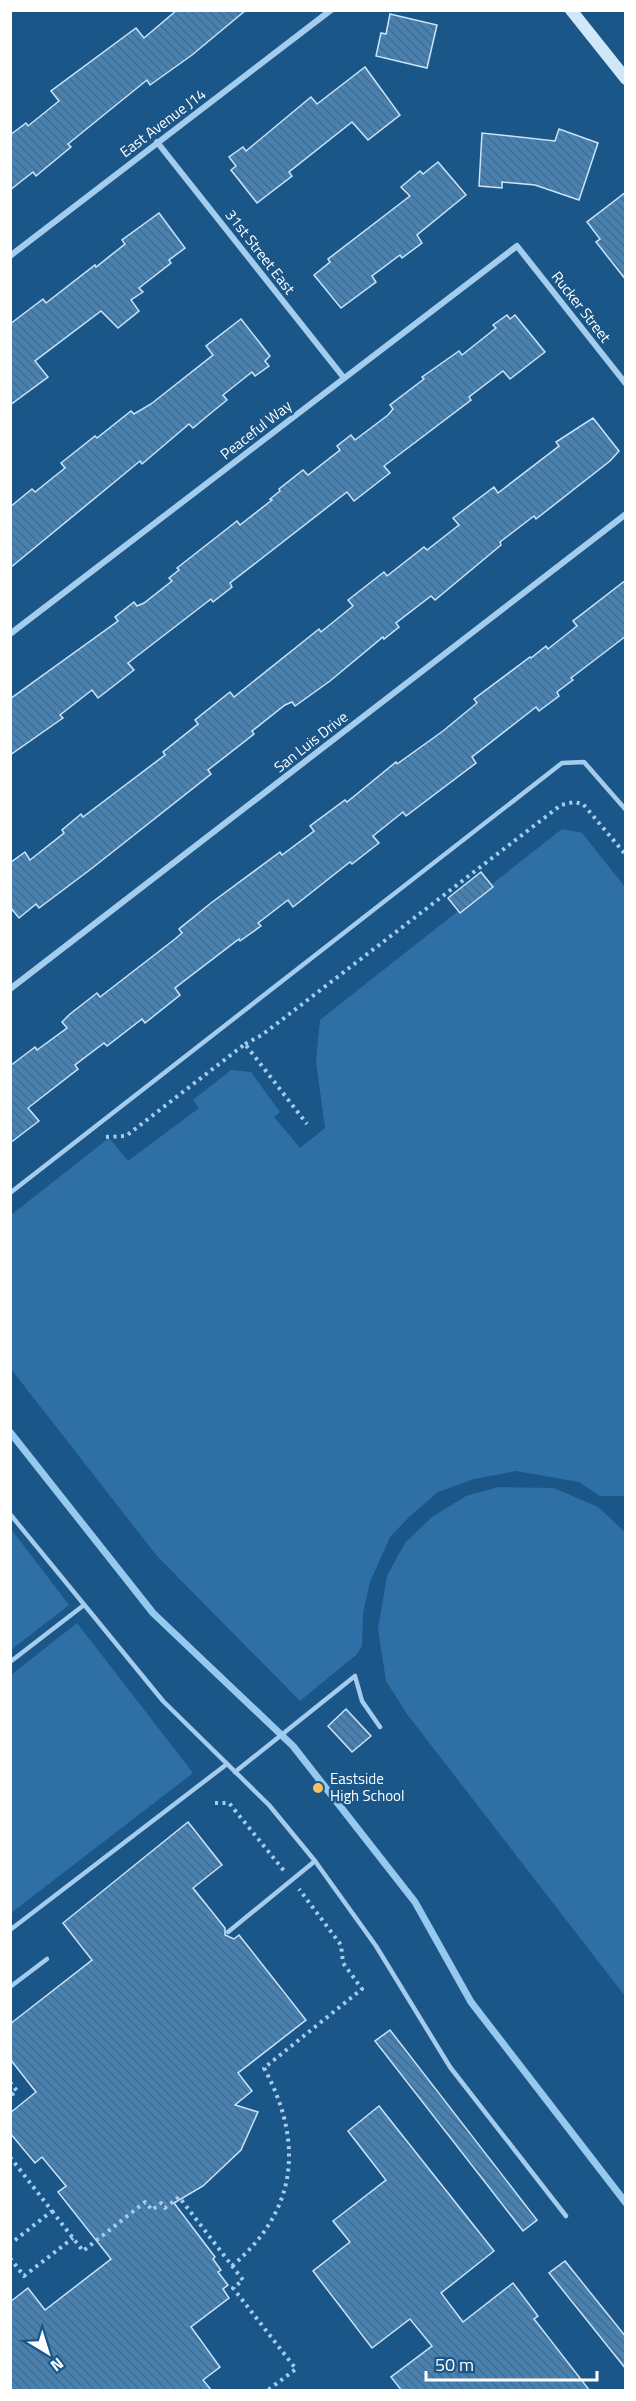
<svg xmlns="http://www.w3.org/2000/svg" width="636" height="2401" font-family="'Titillium Web',sans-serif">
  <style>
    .green { fill: #2e70a6 }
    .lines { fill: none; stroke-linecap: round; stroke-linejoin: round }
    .stream { stroke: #97c8ee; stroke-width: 7 }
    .building { fill: url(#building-back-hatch); stroke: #c9e4f9; stroke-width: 1.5 }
    .path { stroke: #a4ccec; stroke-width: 4; stroke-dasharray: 3 4.5; stroke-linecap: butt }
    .lane { stroke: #a4ccec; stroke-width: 4.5 }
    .street { stroke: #a4ccec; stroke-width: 6 }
    .secondary { stroke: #d0e6f9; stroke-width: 12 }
    .poi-dot { fill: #fec161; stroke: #1b5689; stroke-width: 2 }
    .labels { text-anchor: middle; stroke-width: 5; stroke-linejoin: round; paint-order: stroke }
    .street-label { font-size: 15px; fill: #fff; stroke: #1b5689 }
    .poi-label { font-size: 15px; fill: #fff; stroke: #1b5689; text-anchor: start }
  </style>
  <defs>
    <pattern id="building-back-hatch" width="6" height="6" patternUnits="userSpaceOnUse" patternTransform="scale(1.5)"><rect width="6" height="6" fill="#4882b3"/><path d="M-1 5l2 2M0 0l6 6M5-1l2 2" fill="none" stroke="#4a6a85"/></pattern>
  </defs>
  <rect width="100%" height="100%" fill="#1b5689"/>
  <g class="green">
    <path d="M 562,829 L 582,833 L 625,887 L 625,1496 L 600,1496 L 579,1482 L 516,1471 L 474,1479 L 438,1492 L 409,1517 L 390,1537 L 370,1582 L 363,1613 L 362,1646 L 357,1654 L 300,1701 L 157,1556 L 11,1369 L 11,1215 L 109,1138 L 128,1161 L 199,1108 L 193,1100 L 231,1070 L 251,1072 L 280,1112 L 274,1117 L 300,1148 L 325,1128 L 316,1061 L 320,1020 Z"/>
    <path d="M 499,1487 L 554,1488 L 598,1507 L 625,1532 L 625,1996 L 407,1714 L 386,1681 L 378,1629 L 387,1576 L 405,1543 L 432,1517 L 466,1496 Z"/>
    <path d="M 11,1529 L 69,1605 L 11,1650 Z"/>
    <path d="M 77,1623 L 193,1773 L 11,1913 L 11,1675 Z"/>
  </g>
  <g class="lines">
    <path class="stream" d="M 10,1432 L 153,1613 L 293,1746 L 415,1902 L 471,2002 L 626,2203"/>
  </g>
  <g class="building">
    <path d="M 177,10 L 246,10 L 192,55 L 150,85 L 147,80 L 116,105 L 68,144 L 71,147 L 36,176 L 33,172 L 10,190 L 10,135 L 26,123 L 28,126 L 59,101 L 51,91 L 136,28 L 144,38 Z"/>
    <path d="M 390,14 L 437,25 L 427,68 L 376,56 L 381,33 L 386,34 Z"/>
    <path d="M 365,67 L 400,115 L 368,140 L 352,122 L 289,172 L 292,176 L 257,203 L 231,170 L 236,166 L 229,157 L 243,147 L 246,151 L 311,97 L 317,104 Z"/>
    <path d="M 559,129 L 598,143 L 579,200 L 535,185 L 502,182 L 502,188 L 479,186 L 482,133 L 555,141 Z"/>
    <path d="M 438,162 L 466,195 L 417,235 L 422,243 L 402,258 L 400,255 L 372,276 L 376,282 L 341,308 L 314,275 L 330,262 L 328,259 L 410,196 L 401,187 L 420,171 L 423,174 Z"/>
    <path d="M 626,192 L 626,280 L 596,242 L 600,239 L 587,222 Z"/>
    <path d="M 159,213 L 185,248 L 169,260 L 171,263 L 139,288 L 143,292 L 131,300 L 139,311 L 118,328 L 101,311 L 35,361 L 48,377 L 10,405 L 10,324 L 43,299 L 46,303 L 95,265 L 96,267 L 125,244 L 122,240 Z"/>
    <path d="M 507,315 L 510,319 L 515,315 L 545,352 L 510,379 L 503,371 L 469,397 L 471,400 L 384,466 L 390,473 L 354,501 L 347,492 L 230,583 L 232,587 L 213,602 L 211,599 L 128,663 L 134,670 L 98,698 L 92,690 L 60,715 L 63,718 L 10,755 L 10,699 L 118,621 L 115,617 L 134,602 L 137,606 L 144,603 L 172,581 L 169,578 L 179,570 L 177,568 L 237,521 L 240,525 L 272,500 L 270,499 L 280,491 L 279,489 L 303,470 L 308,475 L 340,450 L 337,446 L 351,435 L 355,440 L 388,415 L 393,409 L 390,405 L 424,379 L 422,377 L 459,351 L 462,355 L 496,328 L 493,325 Z"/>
    <path d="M 241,319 L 270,356 L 265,361 L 269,366 L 255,376 L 252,372 L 223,395 L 227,400 L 211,413 L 193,428 L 189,424 L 142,464 L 140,461 L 10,568 L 10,507 L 32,489 L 35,492 L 65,468 L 61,463 L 95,436 L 97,438 L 131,411 L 134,414 L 151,404 L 213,355 L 206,346 Z"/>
    <path d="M 593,418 L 619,451 L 610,461 L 536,519 L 534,516 L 500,542 L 501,545 L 435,600 L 431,596 L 396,623 L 399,627 L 384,639 L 383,637 L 330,681 L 295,706 L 292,702 L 285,705 L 252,731 L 254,734 L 208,770 L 211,774 L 91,869 L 39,908 L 36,904 L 19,918 L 10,907 L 10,863 L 25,852 L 30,860 L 64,833 L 62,830 L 81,814 L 83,817 L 165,755 L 163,752 L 198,724 L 195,720 L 230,692 L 234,697 L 319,629 L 321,632 L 353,606 L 348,600 L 384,572 L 387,576 L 424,547 L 427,550 L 459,525 L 453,518 L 494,487 L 498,493 L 559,446 L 556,442 Z"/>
    <path d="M 626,580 L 626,636 L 571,678 L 573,680 L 557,692 L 559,696 L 539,711 L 536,707 L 472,757 L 476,763 L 406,816 L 403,812 L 373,836 L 379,843 L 352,864 L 350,862 L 293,907 L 288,900 L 258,923 L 261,926 L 240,941 L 239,939 L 175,988 L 180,995 L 145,1023 L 142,1019 L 107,1046 L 104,1043 L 75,1065 L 78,1069 L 28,1108 L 39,1121 L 10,1143 L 10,1066 L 35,1047 L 37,1050 L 67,1028 L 62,1022 L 70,1014 L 97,993 L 100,997 L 175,939 L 182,933 L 179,929 L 211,903 L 280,852 L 282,855 L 314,831 L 310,826 L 345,800 L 347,802 L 396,762 L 397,764 L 443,731 L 477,703 L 474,699 L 530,657 L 531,658 L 546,646 L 548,649 L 577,626 L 573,621 Z"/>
    <path d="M 481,872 L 493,887 L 460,913 L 448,898 Z"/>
    <path d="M 346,1709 L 371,1736 L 352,1752 L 328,1726 Z"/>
    <path d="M 188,1822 L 222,1865 L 193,1888 L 225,1928 L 225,1935 L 234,1939 L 239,1935 L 306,2020 L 238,2073 L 252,2091 L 235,2105 L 258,2112 L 241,2150 L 203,2186 L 174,2203 L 215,2257 L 213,2259 L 221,2270 L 218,2272 L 228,2285 L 223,2289 L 229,2298 L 191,2327 L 220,2367 L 203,2380 L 212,2391 L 10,2391 L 10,2302 L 28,2288 L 45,2310 L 111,2259 L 58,2192 L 66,2186 L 42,2157 L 35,2163 L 10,2133 L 10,2113 L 36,2092 L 10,2059 L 10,2024 L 92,1960 L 63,1923 Z"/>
    <path d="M 390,2030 L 537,2220 L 523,2231 L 375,2041 Z"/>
    <path d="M 379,2106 L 494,2251 L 441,2293 L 463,2322 L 513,2283 L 538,2316 L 534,2319 L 590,2391 L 402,2391 L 391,2377 L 432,2346 L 410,2319 L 372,2348 L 313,2271 L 350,2242 L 333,2221 L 386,2180 L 348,2131 Z"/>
    <path d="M 565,2261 L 626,2337 L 626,2369 L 549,2273 Z"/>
  </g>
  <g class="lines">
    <g class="path">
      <path d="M 245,1044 L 262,1035 L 561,805 L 574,802 L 583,804 L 626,855"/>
      <path d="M 106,1137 L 126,1136 L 245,1044 L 307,1124"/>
      <path d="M 215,1803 L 229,1803 L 285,1872"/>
      <path d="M 10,2082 L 17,2091 L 10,2096"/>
      <path d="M 10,2157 L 52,2211 L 10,2244"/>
      <path d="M 52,2211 L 83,2251 L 145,2202 L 152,2210 L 161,2203 L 165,2208 L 179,2197 L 243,2280 L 233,2288 L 296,2369 L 268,2390"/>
      <path d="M 10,2258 L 24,2276 L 73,2238"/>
      <path d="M 232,2266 C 298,2210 304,2142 264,2068 L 362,1989 L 343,1963 L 341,1945 L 299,1889"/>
    </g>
    <g class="lane">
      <path d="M 10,1193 L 562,763 L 584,762 L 626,810"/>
      <path d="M 10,1514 L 163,1701 L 269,1805 L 315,1861 L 376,1946 L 450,2067 L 566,2216"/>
      <path d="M 10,1662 L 84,1605"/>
      <path d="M 235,1772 L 355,1676 L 362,1701 L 380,1727"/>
      <path d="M 10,1930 L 227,1764"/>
      <path d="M 228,1932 L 315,1861"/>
      <path d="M 10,1987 L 47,1959"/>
    </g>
    <g class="street">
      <path d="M 157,142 L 344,378"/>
      <path d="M 10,256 L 331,10"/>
      <path d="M 10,634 L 517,246 L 626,384"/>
      <path d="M 10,989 L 626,514"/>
    </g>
    <path class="secondary" d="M 571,10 L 626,79"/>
  </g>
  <circle class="poi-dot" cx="318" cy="1788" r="6"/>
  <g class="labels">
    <g class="street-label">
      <text transform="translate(163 123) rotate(-37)" y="5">East Avenue J14</text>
      <text transform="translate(260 252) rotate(52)" y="5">31st Street East</text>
      <text transform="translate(581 307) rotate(52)" y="5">Rucker Street</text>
      <text transform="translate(256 430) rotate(-38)" y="5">Peaceful Way</text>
      <text transform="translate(311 742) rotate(-38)" y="5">San Luis Drive</text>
    </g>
    <g class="poi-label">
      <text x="330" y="1784">Eastside<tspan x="330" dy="17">High School</tspan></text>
    </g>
  </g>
  <rect width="636" height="2401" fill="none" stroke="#ffffff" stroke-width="24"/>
  <g transform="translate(48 2353) rotate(142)" stroke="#1b5689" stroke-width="4.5" paint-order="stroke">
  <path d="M0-4.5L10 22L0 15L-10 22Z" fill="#ffffff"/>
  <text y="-9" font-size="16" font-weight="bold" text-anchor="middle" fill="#ffffff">N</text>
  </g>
  <path d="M426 2371v9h171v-9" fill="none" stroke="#ffffff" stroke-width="3"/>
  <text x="435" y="2371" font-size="18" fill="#ffffff" stroke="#1b5689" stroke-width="4.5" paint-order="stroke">50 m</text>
</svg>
